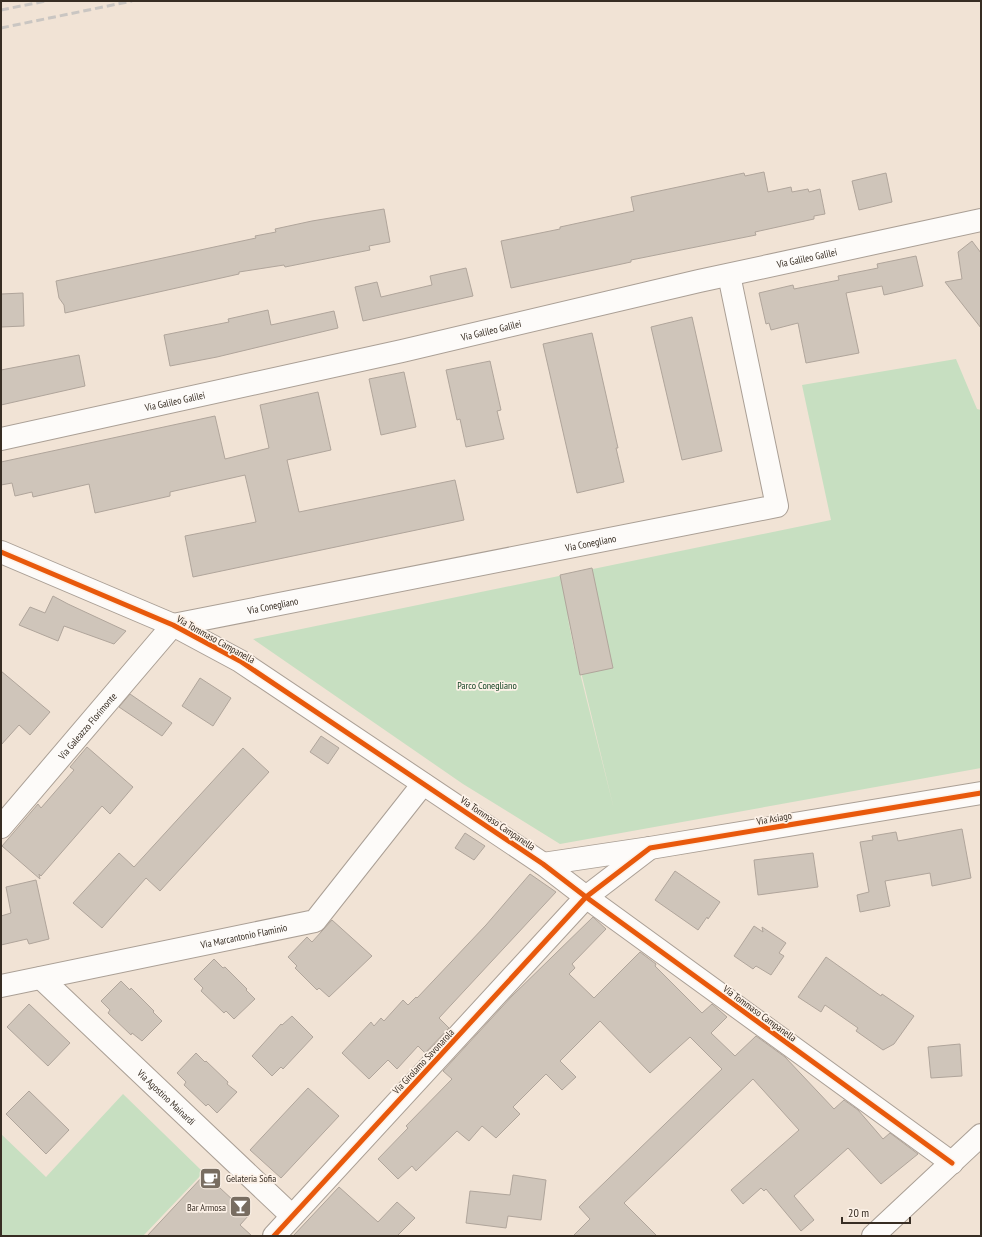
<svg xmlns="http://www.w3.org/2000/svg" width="982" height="1237" font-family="'PT Sans Narrow',sans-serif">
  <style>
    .green { fill: #c7dfc1; fill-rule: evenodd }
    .building { fill: #cfc5ba; stroke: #b0a59b }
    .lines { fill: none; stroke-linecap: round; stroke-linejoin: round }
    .street-casing { stroke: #aa9f95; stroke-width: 24 }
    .street { stroke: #fdfbf9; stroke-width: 22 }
    .rail { stroke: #cac6c2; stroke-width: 3; stroke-dasharray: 8 4; stroke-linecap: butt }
    .cycleway-casing { stroke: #fdf2e8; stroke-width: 8 }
    .cycleway { stroke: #e8590c; stroke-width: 5 }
    .labels { text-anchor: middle; stroke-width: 3.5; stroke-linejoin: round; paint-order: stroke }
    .street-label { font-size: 10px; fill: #372d23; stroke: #fdf2e8 }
    .park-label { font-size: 10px; fill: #104121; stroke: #fdf2e8 }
    .poi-label { font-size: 10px; fill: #372d23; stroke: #fdf2e8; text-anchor: start }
  </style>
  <rect width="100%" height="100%" fill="#f1e3d5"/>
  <g class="green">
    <path d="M 956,359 L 977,409 L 981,410 L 981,768 L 560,844 L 463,784 L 253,639 L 831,520 L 802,385 ZM 567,614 L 614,809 L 574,649 Z"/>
    <path d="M 123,1094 L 202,1171 L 201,1172 L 202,1174 L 143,1236 L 1,1236 L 1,1134 L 46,1177 Z"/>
  </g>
  <g class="building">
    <path d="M 764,172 L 768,192 L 791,187 L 792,192 L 808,189 L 809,192 L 820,189 L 825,214 L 814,216 L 814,219 L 755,232 L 756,235 L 631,260 L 631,262 L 511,288 L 501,241 L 560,229 L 560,227 L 634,211 L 631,197 L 744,173 L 745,176 Z"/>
    <path d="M 886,173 L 892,202 L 859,210 L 852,181 Z"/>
    <path d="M 384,209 L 390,242 L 369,246 L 370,250 L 285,267 L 284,265 L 239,272 L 239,274 L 65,313 L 64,305 L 59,298 L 56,281 L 256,238 L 255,236 L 276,232 L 275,229 L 312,221 Z"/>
    <path d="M 972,241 L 981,253 L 981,328 L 945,282 L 962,279 L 958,252 Z"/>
    <path d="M 916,256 L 923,286 L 884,295 L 882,286 L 846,293 L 859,353 L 806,363 L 798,323 L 771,330 L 769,323 L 766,324 L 759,293 L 793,285 L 794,289 L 839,280 L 838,276 L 878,268 L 877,264 Z"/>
    <path d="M 466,268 L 473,296 L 363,321 L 355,287 L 377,282 L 381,297 L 432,285 L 430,276 Z"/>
    <path d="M 23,293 L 24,326 L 1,327 L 1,294 Z"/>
    <path d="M 268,310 L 271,325 L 334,311 L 338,328 L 217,357 L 170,366 L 164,335 L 229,322 L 228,319 Z"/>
    <path d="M 692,317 L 722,451 L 682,460 L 651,327 Z"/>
    <path d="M 592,333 L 618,448 L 616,448 L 624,482 L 577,493 L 543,344 Z"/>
    <path d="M 79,355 L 85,386 L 1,405 L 1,370 Z"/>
    <path d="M 490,361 L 501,410 L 497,411 L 504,439 L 466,447 L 460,419 L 457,420 L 446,370 Z"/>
    <path d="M 404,372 L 416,427 L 381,435 L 369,379 Z"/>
    <path d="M 318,392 L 331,450 L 287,460 L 299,512 L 455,480 L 464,520 L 193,577 L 185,536 L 256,522 L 245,475 L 170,492 L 170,496 L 95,513 L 89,484 L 33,497 L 32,492 L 15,496 L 12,483 L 1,485 L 1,462 L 215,416 L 225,459 L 269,448 L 260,405 Z"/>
    <path d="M 592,568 L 613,668 L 580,675 L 560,575 Z"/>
    <path d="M 53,596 L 68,604 L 126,631 L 114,644 L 64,626 L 58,641 L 19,625 L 30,607 L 45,613 Z"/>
    <path d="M 1,671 L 50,712 L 30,735 L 19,725 L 1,745 Z"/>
    <path d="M 200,678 L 231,698 L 213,726 L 182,706 Z"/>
    <path d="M 130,694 L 172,723 L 162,736 L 119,707 Z"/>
    <path d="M 321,736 L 339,748 L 328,764 L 310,752 Z"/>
    <path d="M 87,747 L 133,787 L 110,814 L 102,806 L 41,876 L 39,874 L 40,879 L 2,846 L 38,804 L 41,808 L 74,770 L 70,767 Z"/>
    <path d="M 243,748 L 269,772 L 160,891 L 146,878 L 102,928 L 73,903 L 119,853 L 134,867 Z"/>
    <path d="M 962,829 L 971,878 L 932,886 L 930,873 L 885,881 L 890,906 L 860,912 L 857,895 L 869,892 L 860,842 L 873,840 L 872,836 L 896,832 L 898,841 Z"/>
    <path d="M 465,833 L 485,846 L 474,860 L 455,848 Z"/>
    <path d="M 813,853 L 818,887 L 758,895 L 754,860 Z"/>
    <path d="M 675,871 L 720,902 L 708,919 L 707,917 L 698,930 L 655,900 Z"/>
    <path d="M 530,874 L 556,892 L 439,1018 L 449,1028 L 425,1053 L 418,1046 L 397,1069 L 388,1060 L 369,1079 L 342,1053 L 371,1022 L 374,1026 L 381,1018 L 384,1021 L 403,1000 L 408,1005 L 416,997 L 417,998 L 486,925 Z"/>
    <path d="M 36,880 L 49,939 L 29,944 L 27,939 L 1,945 L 1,916 L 11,913 L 6,887 Z"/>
    <path d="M 593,917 L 606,929 L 572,964 L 575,968 L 569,974 L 594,998 L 640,952 L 656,964 L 655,966 L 702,1013 L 712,1004 L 727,1017 L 711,1033 L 735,1056 L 756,1036 L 785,1057 L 834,1109 L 844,1100 L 858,1110 L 883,1139 L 890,1133 L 918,1154 L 881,1184 L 848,1148 L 794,1196 L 814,1220 L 801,1231 L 766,1189 L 764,1191 L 761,1188 L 743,1204 L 731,1190 L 799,1130 L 753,1079 L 624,1203 L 657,1236 L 573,1236 L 590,1219 L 579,1207 L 722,1069 L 690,1037 L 650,1073 L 600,1021 L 560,1061 L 576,1077 L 562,1090 L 546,1074 L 513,1107 L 520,1114 L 496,1138 L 482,1126 L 469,1141 L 457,1131 L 416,1171 L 412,1166 L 398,1179 L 378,1159 L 408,1128 L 406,1126 L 452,1079 L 443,1071 L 512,996 Z"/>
    <path d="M 332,920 L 372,956 L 329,997 L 319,988 L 317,990 L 295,968 L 297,966 L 288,957 L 307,937 L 312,942 Z"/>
    <path d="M 754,926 L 763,932 L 762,927 L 786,943 L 779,953 L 784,956 L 771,975 L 756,966 L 753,969 L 734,956 Z"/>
    <path d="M 826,957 L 881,996 L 882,994 L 914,1016 L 894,1044 L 883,1050 L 856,1031 L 858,1028 L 825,1005 L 821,1012 L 798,997 Z"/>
    <path d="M 214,959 L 223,968 L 225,967 L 247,989 L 246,990 L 255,999 L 234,1019 L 226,1011 L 224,1013 L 201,991 L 203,988 L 194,979 Z"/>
    <path d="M 121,981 L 130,990 L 131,988 L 154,1011 L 153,1012 L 162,1021 L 142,1041 L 132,1033 L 131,1035 L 108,1013 L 110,1010 L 101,1001 Z"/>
    <path d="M 29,1004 L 70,1043 L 48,1066 L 7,1027 Z"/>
    <path d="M 292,1016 L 313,1037 L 283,1069 L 281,1067 L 272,1076 L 252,1056 L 281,1024 L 282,1025 Z"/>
    <path d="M 960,1044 L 962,1076 L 931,1078 L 928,1047 Z"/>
    <path d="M 196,1053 L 205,1062 L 206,1061 L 228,1082 L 227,1084 L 237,1092 L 217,1113 L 208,1104 L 206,1106 L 184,1085 L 186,1082 L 177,1073 Z"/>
    <path d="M 308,1088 L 339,1116 L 281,1178 L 250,1150 Z"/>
    <path d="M 29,1091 L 69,1130 L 46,1154 L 6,1114 Z"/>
    <path d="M 205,1174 L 249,1215 L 240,1225 L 252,1236 L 147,1236 Z"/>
    <path d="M 513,1175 L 546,1180 L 541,1220 L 508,1216 L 506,1228 L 466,1223 L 470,1191 L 510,1195 Z"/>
    <path d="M 339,1187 L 378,1222 L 397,1202 L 415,1218 L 397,1236 L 293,1236 Z"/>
  </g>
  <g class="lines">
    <defs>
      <g id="street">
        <path id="s1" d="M 1,439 L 402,351 L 699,281 L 981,220"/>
        <path d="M 1,552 L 173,625 L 240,661 L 543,864 L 586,897 L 952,1163"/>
        <path id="s2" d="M 1,827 L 173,625 L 777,506 L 729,275"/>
        <path d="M 543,864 L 650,848 L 981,793"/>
        <path id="s3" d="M 41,978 L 292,1216"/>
        <path id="s4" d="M 1,986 L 315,921 L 423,784"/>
        <path d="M 274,1236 L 586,897 L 650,848"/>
        <path d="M 873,1236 L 981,1135"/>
      </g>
    </defs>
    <use href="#street" class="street-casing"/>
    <use href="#street" class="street"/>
    <g class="rail">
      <path d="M 1,10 L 46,1"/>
      <path d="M 1,28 L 132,1"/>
    </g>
    <defs>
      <g id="cycleway">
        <path d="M 1,552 L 173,625 L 240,661 L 543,864 L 586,897 L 952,1163"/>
        <path d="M 274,1236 L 586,897 L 650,848 L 981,793"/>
      </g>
    </defs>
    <use href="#cycleway" class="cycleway-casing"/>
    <use href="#cycleway" class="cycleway"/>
  </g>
  <defs>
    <symbol id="cafe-square" viewBox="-11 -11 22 22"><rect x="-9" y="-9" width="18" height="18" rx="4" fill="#786d61" stroke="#fdf2e8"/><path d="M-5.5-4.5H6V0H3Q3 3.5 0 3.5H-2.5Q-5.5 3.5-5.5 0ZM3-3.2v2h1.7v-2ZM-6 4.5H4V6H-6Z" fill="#fff"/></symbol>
    <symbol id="bar-square" viewBox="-11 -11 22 22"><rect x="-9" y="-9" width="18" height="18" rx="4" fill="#786d61" stroke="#fdf2e8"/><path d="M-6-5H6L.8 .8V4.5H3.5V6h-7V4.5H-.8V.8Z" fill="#fff"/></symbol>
  </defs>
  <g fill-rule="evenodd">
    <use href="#cafe-square" x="198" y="1166" width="25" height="25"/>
    <use href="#bar-square" x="228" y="1194" width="25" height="25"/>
  </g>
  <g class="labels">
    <g class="street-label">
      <text dy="4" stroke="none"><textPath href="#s1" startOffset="826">Via Galileo Galilei</textPath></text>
      <text dy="4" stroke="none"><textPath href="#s1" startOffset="502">Via Galileo Galilei</textPath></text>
      <text dy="4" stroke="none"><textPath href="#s1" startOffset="178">Via Galileo Galilei</textPath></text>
      <text dy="4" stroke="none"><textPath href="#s2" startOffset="691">Via Conegliano</textPath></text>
      <text dy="4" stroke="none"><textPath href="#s2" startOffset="367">Via Conegliano</textPath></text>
      <text transform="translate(216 639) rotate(29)" y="4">Via Tommaso Campanella</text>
      <text dy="4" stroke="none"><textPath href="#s2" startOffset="133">Via Galeazzo Florimonte</textPath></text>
      <text transform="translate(774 818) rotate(-10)" y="4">Via Asiago</text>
      <text transform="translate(498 823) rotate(34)" y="4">Via Tommaso Campanella</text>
      <text dy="4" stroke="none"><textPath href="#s4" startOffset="248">Via Marcantonio Flaminio</textPath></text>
      <text transform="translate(760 1013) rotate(36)" y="4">Via Tommaso Campanella</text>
      <text transform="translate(423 1061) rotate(-47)" y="4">Via Girolamo Savonarola</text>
      <text dy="4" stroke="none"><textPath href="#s3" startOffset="173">Via Agostino Mainardi</textPath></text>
    </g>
    <g class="park-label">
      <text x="487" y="689">Parco Conegliano</text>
    </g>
    <g class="poi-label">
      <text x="226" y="1182">Gelateria Sofia</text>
      <text x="226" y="1211" text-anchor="end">Bar Armosa</text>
    </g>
  </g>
  <rect width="982" height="1237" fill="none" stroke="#372d23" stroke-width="4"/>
  <path d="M842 1217v6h68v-6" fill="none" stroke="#372d23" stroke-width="2"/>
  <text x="848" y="1217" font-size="12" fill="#372d23" stroke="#fdf2e8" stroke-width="3" paint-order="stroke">20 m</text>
</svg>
